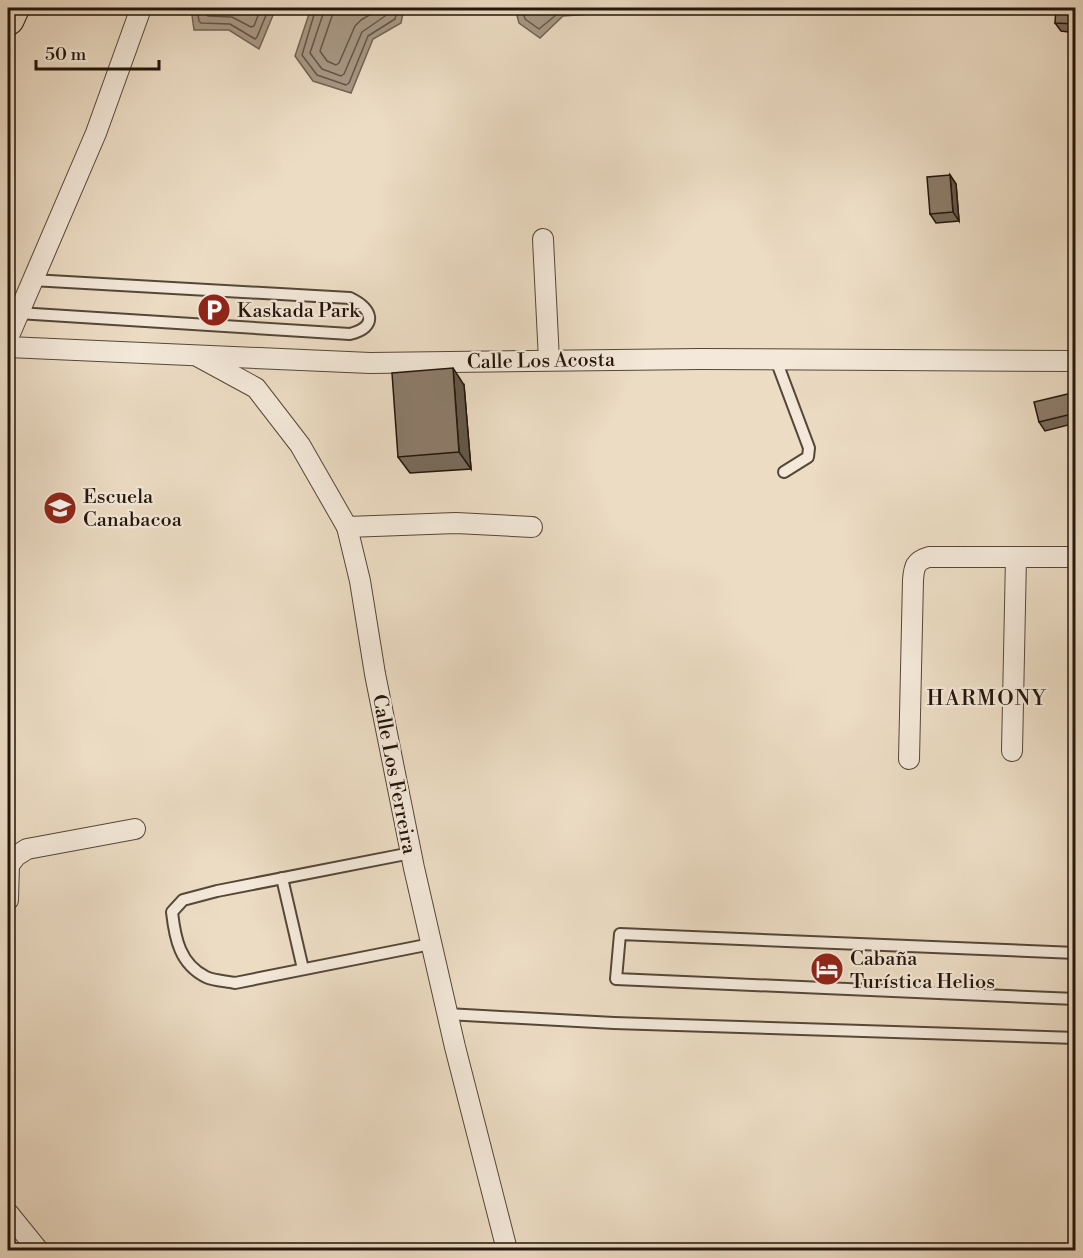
<svg xmlns="http://www.w3.org/2000/svg" width="1083" height="1258" font-family="'Libre Bodoni',serif">
  <style>
    .water { fill: #a89885; stroke: #736454; stroke-width: 1.5 }
    .lines { fill: none; stroke-linecap: round; stroke-linejoin: round }
    .shore { stroke: #665648; stroke-width: 1.5 }
    .lane-casing { stroke: #554738; stroke-width: 14 }
    .street-casing { stroke: #554738; stroke-width: 22 }
    .primary-casing { stroke: #23150a; stroke-width: 34 }
    .lane { stroke: #f3e8d9; stroke-width: 10 }
    .street { stroke: #f3e8d9; stroke-width: 20 }
    .primary { stroke: #ecdcc4; stroke-width: 32 }
    .wall { fill: #786b5c; stroke: #23150a; stroke-width: 1.5 }
    .shaded-wall { fill: #62574b; stroke: #23150a; stroke-width: 1.5 }
    .building { fill: #8c7c6b; stroke: #23150a; stroke-width: 1.5 }
    .labels { text-anchor: middle; stroke-width: 4.5; stroke-linejoin: round; paint-order: stroke }
    .poi-label { font-size: 20px; fill: #23150a; stroke: #f3e8d9; text-anchor: start }
    .street-label { font-size: 20px; fill: #23150a; stroke: #f3e8d9 }
    .neighbourhood-label { font-size: 21px; letter-spacing: 1.5px; fill: #23150a; stroke: #f3e8d9 }
  </style>
  <rect width="100%" height="100%" fill="#ecdcc4"/>
  <filter id="stains"><feTurbulence type="fractalNoise" baseFrequency=".00333" numOctaves="4"/><feColorMatrix values="0 0 0 0 .2 0 0 0 0 .09 0 0 0 0 .02 0 0 0 .5 -.17"/></filter>
  <radialGradient id="worn" r=".72"><stop offset=".6" stop-color="#630" stop-opacity="0"/><stop offset="1" stop-color="#630" stop-opacity=".3"/></radialGradient>
  <g class="water">
    <path d="M 191,8 L 276,8 L 259,49 L 229,30 L 194,30 Z"/>
    <path d="M 311,8 L 404,8 L 401,23 L 373,39 L 351,93 L 313,81 L 295,56 Z"/>
    <path d="M 515,8 L 644,8 L 644,10 L 563,16 L 540,38 L 519,23 Z"/>
  </g>
  <g class="lines">
    <g class="shore">
      <path d="M 197,8 L 199,21 L 201,23 L 230,24 L 255,39 L 257,37 L 269,8"/>
      <path d="M 205,8 L 206,14 L 208,16 L 232,17 L 251,27 L 254,26 L 261,8"/>
      <path d="M 316,8 L 302,55 L 317,75 L 346,85 L 349,83 L 368,36 L 395,19 L 398,8"/>
      <path d="M 324,8 L 323,14 L 310,53 L 322,69 L 341,76 L 344,74 L 362,32 L 388,14 L 390,8"/>
      <path d="M 333,8 L 332,16 L 320,51 L 327,61 L 336,65 L 339,63 L 355,26 L 361,20 L 381,8"/>
      <path d="M 522,8 L 525,19 L 539,29 L 562,10 L 598,8"/>
    </g>
    <defs>
      <g id="lane">
        <path d="M 18,313 L 350,334 C 378,327 373,309 350,298 L 32,280"/>
        <path d="M 776,360 L 809,448 L 808,457 L 784,472"/>
        <path d="M 411,853 L 217,891 L 183,900 L 172,912 C 175,939 180,964 206,977 C 214,981 226,981 235,983 L 431,944"/>
        <path d="M 282,878 L 303,969"/>
        <path d="M 1076,953 L 620,934 L 616,979 L 1076,999"/>
        <path d="M 447,1014 L 614,1023 L 1076,1038"/>
      </g>
      <g id="street">
        <path d="M 543,239 L 549,360"/>
        <path d="M 8,338 L 96,133 L 141,8"/>
        <path d="M 8,347 L 370,363 L 700,359 L 1076,361"/>
        <path d="M 199,357 L 256,388 L 300,445 L 347,527 L 360,581 L 375,674 L 414,868 L 455,1047 L 507,1250"/>
        <path d="M 347,527 L 456,523 L 532,527"/>
        <path d="M 1012,751 L 1016,557"/>
        <path d="M 909,759 L 913,580 C 914,567 915,561 929,557 L 1076,557"/>
        <path d="M 8,900 L 9,865 L 16,856 L 27,849 L 135,829"/>
        <path d="M 8,1213 L 38,1250"/>
      </g>
      <path id="primary" d="M 8,19 L 13,8"/>
    </defs>
    <use href="#lane" class="lane-casing"/>
    <use href="#street" class="street-casing"/>
    <use href="#primary" class="primary-casing"/>
    <use href="#lane" class="lane"/>
    <use href="#street" class="street"/>
    <use href="#primary" class="primary"/>
  </g>
  <g class="wall">
    <path d="M 1076,8 L 1076,33 L 1061,31 L 1055,23 Z"/>
    <path d="M 950,175 L 956,184 L 959,221 L 936,223 L 930,214 Z"/>
    <path d="M 464,385 L 471,469 L 410,473 L 398,457 Z"/>
    <path d="M 1076,392 L 1076,423 L 1045,431 L 1039,422 Z"/>
  </g>
  <g class="shaded-wall">
    <path d="M 950,175 L 956,184 L 959,221 L 953,212 Z"/>
    <path d="M 453,368 L 464,385 L 471,469 L 459,452 Z"/>
  </g>
  <g class="building">
    <path d="M 1056,8 L 1076,8 L 1076,24 L 1055,23 Z"/>
    <path d="M 950,175 L 953,212 L 930,214 L 927,177 Z"/>
    <path d="M 1076,216 L 1076,235 L 1072,236 L 1069,217 Z"/>
    <path d="M 453,368 L 459,452 L 398,457 L 392,373 Z"/>
    <path d="M 1076,392 L 1076,413 L 1039,422 L 1034,402 Z"/>
  </g>
  <defs>
    <symbol id="parking-disc" viewBox="-11 -11 22 22"><circle r="9.5" fill="#8f2418" stroke="#f3e8d9"/><path d="M-3.5-5.5H1a3.5 3.5 0 0 1 0 7H-1V5.5H-3.5ZM-1-3.4V-.6H.8a1.4 1.4 0 0 0 0-2.8Z" fill="#fff"/></symbol>
    <symbol id="school-disc" viewBox="-11 -11 22 22"><circle r="9.5" fill="#8f2418" stroke="#f3e8d9"/><path d="M0-5L7-2L0 1L-7-2ZM-4 1L0 2.5L4 1V4Q0 6-4 4Z" fill="#fff"/></symbol>
    <symbol id="hotel-disc" viewBox="-11 -11 22 22"><circle r="9.5" fill="#8f2418" stroke="#f3e8d9"/><path d="M-6-4.5h1.5V1H6V5H4.5V3h-9V5H-6ZM-4 0a1.8 1.8 0 1 1 3.6 0ZM.5 0V-2.5h3Q6-2.5 6 0Z" fill="#fff"/></symbol>
  </defs>
  <g fill-rule="evenodd">
    <use href="#parking-disc" x="195" y="291" width="38" height="38"/>
    <use href="#school-disc" x="41" y="489" width="38" height="38"/>
    <use href="#hotel-disc" x="808" y="950" width="38" height="38"/>
  </g>
  <g class="labels">
    <g class="poi-label">
      <text x="237" y="317">Kaskada Park</text>
      <text x="83" y="503">Escuela<tspan x="83" dy="23">Canabacoa</tspan></text>
      <text x="850" y="965">Cabaña<tspan x="850" dy="23">Turística Helios</tspan></text>
    </g>
    <g class="street-label">
      <text transform="translate(541 360) rotate(-1)" y="7">Calle Los Acosta</text>
      <text transform="translate(395 774) rotate(79)" y="7">Calle Los Ferreira</text>
    </g>
    <g class="neighbourhood-label">
      <text x="987" y="705">HARMONY</text>
    </g>
  </g>
  <rect width="1083" height="1258" fill="none" stroke="#ecdcc4" stroke-width="30"/>
  <rect x="9" y="9" width="1065" height="1240" fill="none" stroke="#23150a" stroke-width="3"/>
  <rect x="15" y="15" width="1053" height="1228" fill="none" stroke="#23150a" stroke-width="1.5"/>
  <path d="M36 60v9h123v-9" fill="none" stroke="#23150a" stroke-width="3"/>
  <text x="45" y="60" font-size="18" fill="#23150a" stroke="#f3e8d9" stroke-width="4.5" paint-order="stroke">50 m</text>
  <rect width="100%" height="100%" filter="url(#stains)"/>
  <rect width="100%" height="100%" fill="url(#worn)"/>
</svg>
